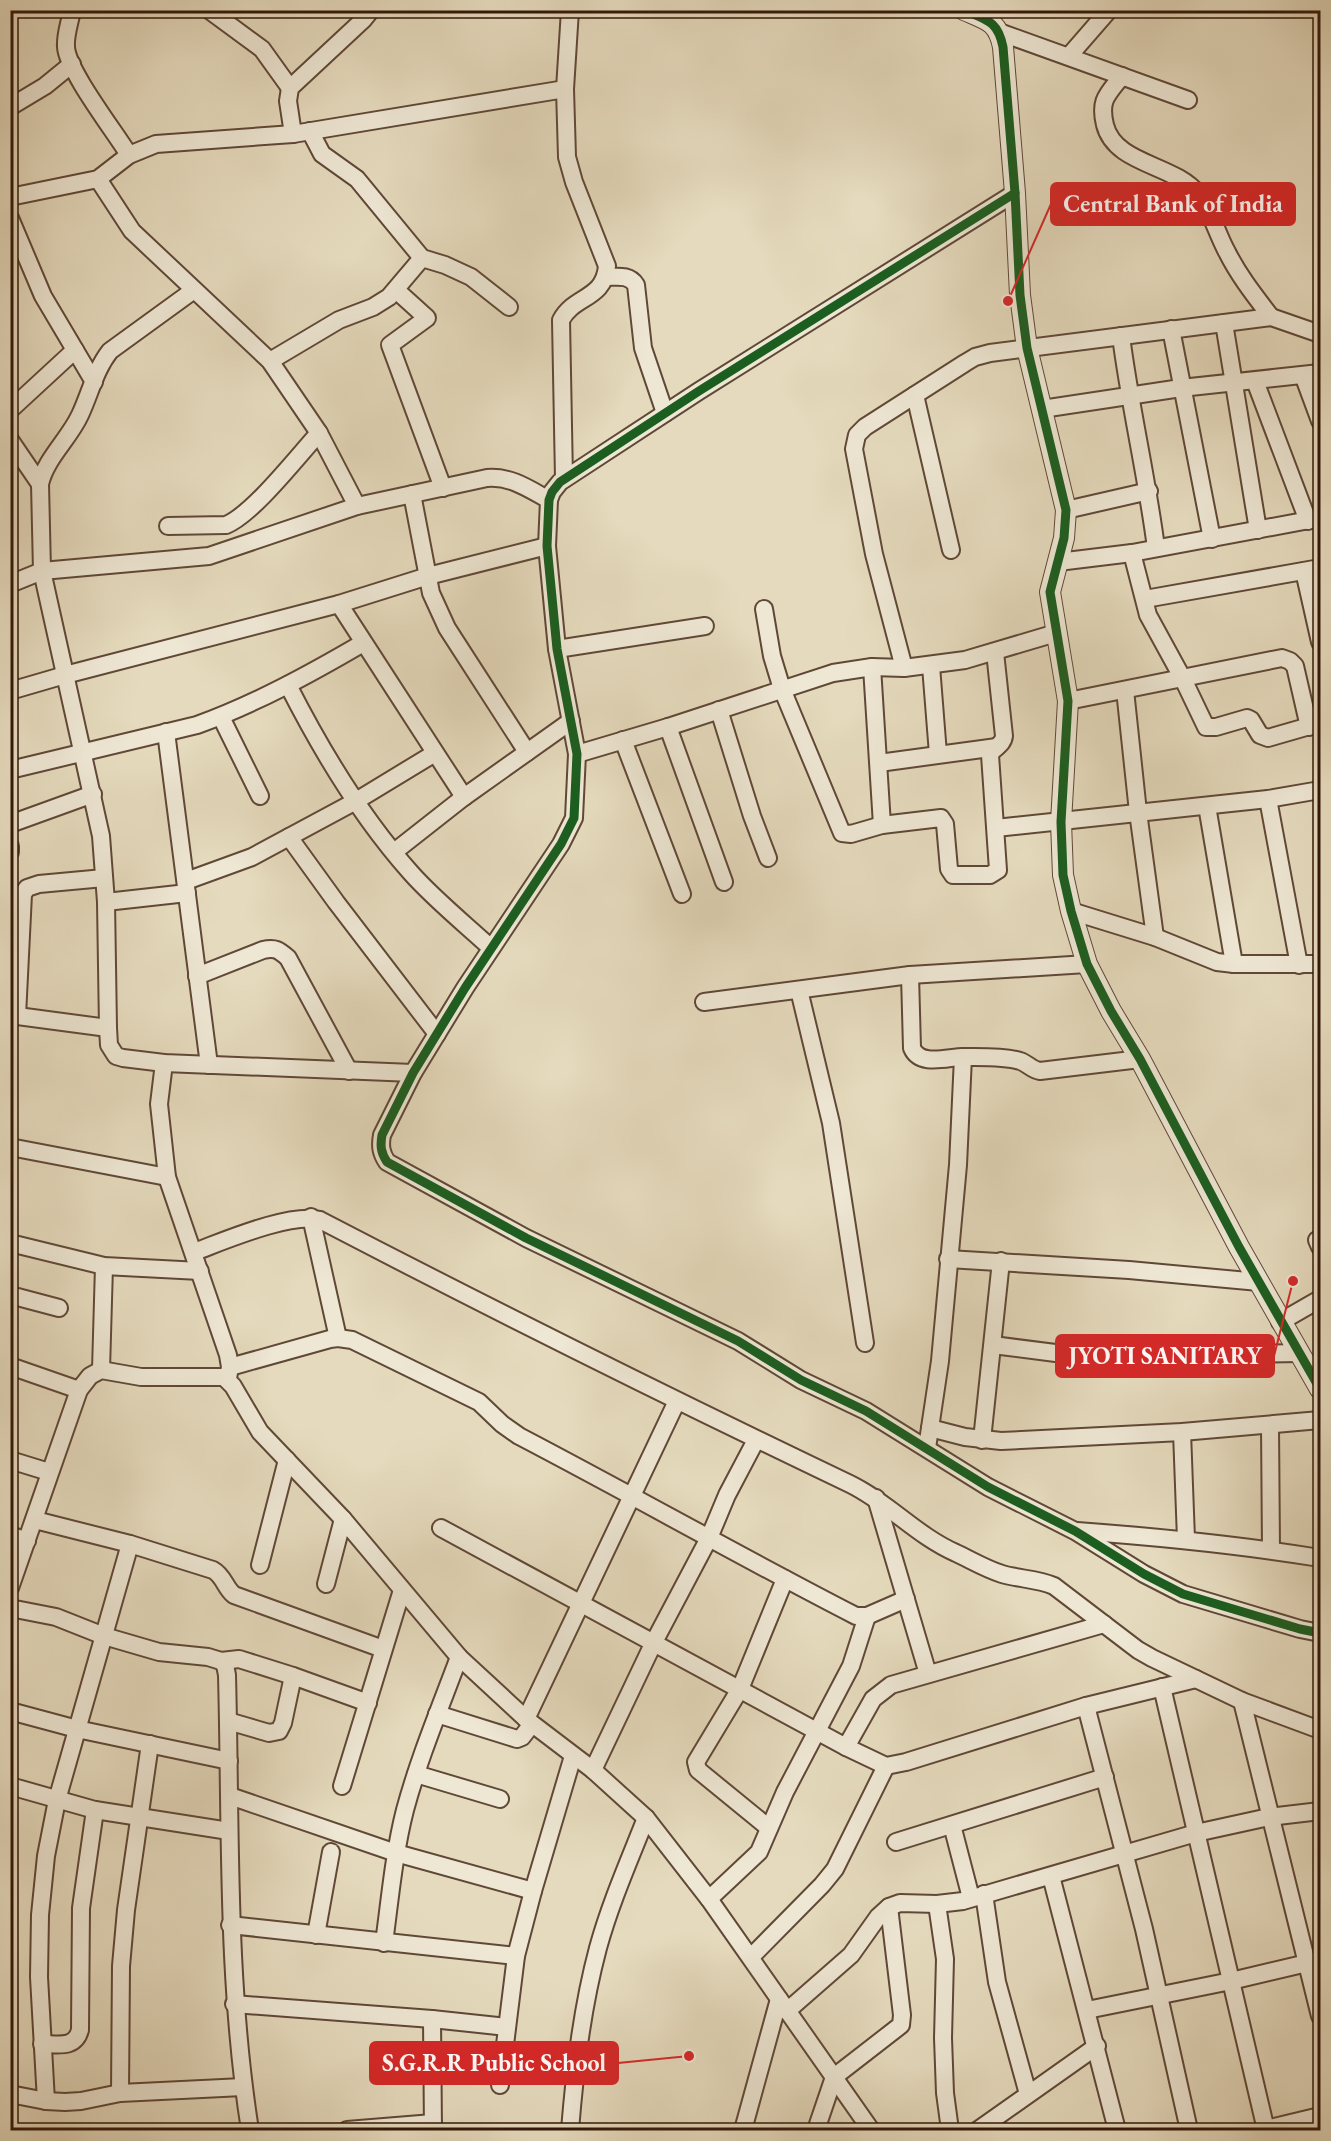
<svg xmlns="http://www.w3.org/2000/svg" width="1331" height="2141" font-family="'EB Garamond',serif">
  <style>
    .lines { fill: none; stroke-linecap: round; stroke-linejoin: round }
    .minor-casing { stroke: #604837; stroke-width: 20 }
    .tertiary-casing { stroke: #604837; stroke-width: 22 }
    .minor { stroke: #eee7d4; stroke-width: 16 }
    .tertiary { stroke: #eee7d4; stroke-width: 20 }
    .cycleway-casing { stroke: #eee7d4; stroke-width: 13 }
    .cycleway { stroke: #1b5e20; stroke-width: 9 }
    .leader { fill: none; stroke: #d62828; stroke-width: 2 }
    .callout-dot { fill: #d62828; stroke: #eee7d4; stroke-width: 2 }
    .callout { fill: #d62828; stroke: #d62828; stroke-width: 2 }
    .callout-label { font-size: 24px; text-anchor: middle; font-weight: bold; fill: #fff }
  </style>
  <rect width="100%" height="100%" fill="#e5dabd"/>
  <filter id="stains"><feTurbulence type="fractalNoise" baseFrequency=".00333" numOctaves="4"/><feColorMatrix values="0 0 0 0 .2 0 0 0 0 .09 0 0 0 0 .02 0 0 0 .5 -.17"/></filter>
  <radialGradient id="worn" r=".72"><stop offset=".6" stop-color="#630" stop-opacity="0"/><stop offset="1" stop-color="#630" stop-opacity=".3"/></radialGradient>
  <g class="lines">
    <defs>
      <g id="minor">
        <path d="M 72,10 C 70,22 65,35 66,47 C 67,70 115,132 129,155"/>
        <path d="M 209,10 L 262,49 L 290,88"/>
        <path d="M 999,32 L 1188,100"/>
        <path d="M 1069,56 L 1109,10"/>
        <path d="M 1122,76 C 1107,95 1099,100 1105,125 C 1115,165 1175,164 1198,194 C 1211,210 1217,234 1227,252 C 1239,276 1255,296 1271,317"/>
        <path d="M 10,107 L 45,86 L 72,64"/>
        <path d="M 310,131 L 322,154 L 357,179 L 422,258 L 445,265 L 471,277 L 509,307"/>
        <path d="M 293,134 L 288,101 L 290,88 L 363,20 L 371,10"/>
        <path d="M 98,179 L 132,231 L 270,361 L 319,433 L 357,506"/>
        <path d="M 1015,193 L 699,391 L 560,482 L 552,492 L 549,500 L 547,546 L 557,649 L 577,754 L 574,818 L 561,844 L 465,988 L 413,1073 L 382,1135 C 380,1146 381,1153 387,1162 L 526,1238 L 738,1341 L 801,1380 L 866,1411 L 988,1487 L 1075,1531 L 1144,1574 L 1183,1594 L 1300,1629 L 1320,1633"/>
        <path d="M 10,197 L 98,179 L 129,155 L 156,144 L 293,134 L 565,89"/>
        <path d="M 10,218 L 43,296 L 94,382"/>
        <path d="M 606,277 C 617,277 629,274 636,285 L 643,348 L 665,413"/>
        <path d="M 194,290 L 110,351 C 95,370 90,394 80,415 C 69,439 46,458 40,484 L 42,571 L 101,836 L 106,902 L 108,1028 L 109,1045 L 116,1056 L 123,1058 L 164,1063 L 413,1073"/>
        <path d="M 396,290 L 427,318 L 390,345 L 443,488"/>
        <path d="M 1224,323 L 1258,530"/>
        <path d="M 1171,329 L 1212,539"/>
        <path d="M 1121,336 C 1130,407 1147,477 1156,548"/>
        <path d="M 270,361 L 339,320 L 373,307 L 389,297 L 422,258"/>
        <path d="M 1303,375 L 1320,421"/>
        <path d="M 1255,381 L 1308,521"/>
        <path d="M 915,395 L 951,550"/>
        <path d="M 1042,409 L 1181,388 L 1320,373"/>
        <path d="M 10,410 L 75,350"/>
        <path d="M 10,440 L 40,484"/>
        <path d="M 564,479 L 561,320 C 574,295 604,300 607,266 L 574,182 L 567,157 L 565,89 L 570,10"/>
        <path d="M 412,494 L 431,593 L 447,628 L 527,752"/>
        <path d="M 1066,510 L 1149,491"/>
        <path d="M 168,526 L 226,525 C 253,514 297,457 319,433"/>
        <path d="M 1132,553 L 1148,615 L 1183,679 L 1206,727 L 1216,727 L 1247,718 L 1251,720 L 1260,735 L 1268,738 L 1320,723"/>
        <path d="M 1058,562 L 1132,553 L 1320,518"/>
        <path d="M 1304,571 L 1320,642"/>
        <path d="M 10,584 L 42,571 L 209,556 L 357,506 L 487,478 C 511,476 529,489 549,500"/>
        <path d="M 1145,599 L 1320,568"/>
        <path d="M 339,604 L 464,797"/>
        <path d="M 764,609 L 772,656 L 782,689 L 842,833 L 851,834 L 882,825 L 941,818 L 945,824 L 949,869 L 953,875 L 990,875 L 998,870 L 990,755 C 993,747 1003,746 1004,736 L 995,652"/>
        <path d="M 1056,633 L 965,660 L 904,668 L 874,554 L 854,449 L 857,435 L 865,427 L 965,363 L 975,357 L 990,353 L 1271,317 L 1320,334"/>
        <path d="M 557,649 L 705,626"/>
        <path d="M 931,666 L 938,754"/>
        <path d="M 872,667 L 882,825"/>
        <path d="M 288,685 C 322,752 361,817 411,873 C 435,900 465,924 491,948"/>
        <path d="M 1125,690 L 1138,812 L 1155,937"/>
        <path d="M 10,691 L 65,675 L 339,604 L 428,576 L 547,546"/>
        <path d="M 1068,701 L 1282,658 L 1290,661 L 1295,666 L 1309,727"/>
        <path d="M 719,710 L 752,816 L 768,858"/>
        <path d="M 221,717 L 260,796"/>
        <path d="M 668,727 L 724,882"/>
        <path d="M 166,732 L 209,1065"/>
        <path d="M 623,740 L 682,894"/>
        <path d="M 577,754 L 668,727 L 833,673 L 872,667 L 904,668"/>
        <path d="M 879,763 L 997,747"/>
        <path d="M 10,770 L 197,725 C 255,704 310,674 363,643"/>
        <path d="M 1268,799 L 1299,965"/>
        <path d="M 1207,806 L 1234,964"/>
        <path d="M 10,824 L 93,794"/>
        <path d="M 996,828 L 1268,799 L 1320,790"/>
        <path d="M 289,837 L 336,902 L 437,1034"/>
        <path d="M 10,846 L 10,852"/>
        <path d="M 394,852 L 464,797 L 571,721"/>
        <path d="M 186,881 L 252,857 L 356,801 L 435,753"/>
        <path d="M 106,902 L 187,893"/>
        <path d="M 1071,911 L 1155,937 L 1217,962 L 1234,964 L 1320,964"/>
        <path d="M 910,975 L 912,1048 C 920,1067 948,1057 963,1057 C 979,1057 1005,1056 1020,1061 C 1027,1063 1032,1070 1040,1071 L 1140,1059"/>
        <path d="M 197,976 L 263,950 C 275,947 279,950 288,958 L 349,1071"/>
        <path d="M 799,990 L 831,1123 L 865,1343"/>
        <path d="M 704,1002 L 910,975 L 1087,964"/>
        <path d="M 10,1015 L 108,1028"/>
        <path d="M 17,1016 L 23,894 L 27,888 L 39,884 L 104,878"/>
        <path d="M 164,1063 L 159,1104 L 167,1177 L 228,1355 L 230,1367 L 228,1378"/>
        <path d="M 10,1147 L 167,1177"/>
        <path d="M 311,1217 L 338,1338"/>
        <path d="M 1317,1240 L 1320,1247"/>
        <path d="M 10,1243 L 104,1266 L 200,1271"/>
        <path d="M 194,1252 C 224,1241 291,1212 320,1220 C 495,1311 672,1399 850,1484 C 889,1503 917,1536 956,1553 C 971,1560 986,1569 1002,1574 C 1019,1579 1038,1579 1054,1586 L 1138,1650 L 1152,1658 L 1242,1701 L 1320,1730"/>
        <path d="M 948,1259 L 1129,1270 L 1259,1282"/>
        <path d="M 10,1295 L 59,1308"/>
        <path d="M 1280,1322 L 1320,1299"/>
        <path d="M 993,1345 L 1079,1356 L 1300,1353"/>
        <path d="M 10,1366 L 79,1390"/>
        <path d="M 230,1367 L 330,1339 L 338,1338 L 352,1340 L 479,1402 L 502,1424 L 519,1436 C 632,1495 743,1558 856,1616 L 867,1616 L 906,1599"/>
        <path d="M 101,1370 L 104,1266"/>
        <path d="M 1270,1426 L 1271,1549"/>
        <path d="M 930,1428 L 965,1437 L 1001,1441 L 1182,1432 L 1320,1420"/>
        <path d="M 1182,1432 L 1186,1539"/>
        <path d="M 982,1440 L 1001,1261"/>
        <path d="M 927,1448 L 940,1361 L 958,1165 L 963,1057"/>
        <path d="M 10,1460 L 49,1472"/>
        <path d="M 876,1498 L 928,1674"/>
        <path d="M 35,1520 L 130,1544 L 213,1570 C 224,1576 225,1588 234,1595 L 383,1649"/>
        <path d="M 441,1528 L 846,1747 L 886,1766 L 906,1762 L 1086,1706 L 1196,1679"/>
        <path d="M 1077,1531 C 1159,1537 1240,1545 1320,1558"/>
        <path d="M 10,1535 L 27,1541"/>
        <path d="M 260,1565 L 287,1460"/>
        <path d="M 326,1584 L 343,1519"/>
        <path d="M 10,1588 L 79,1390 L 90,1376 L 101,1370 L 141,1377 L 224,1377 L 233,1386 L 260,1432 L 343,1519 L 459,1657 L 526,1719 L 593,1770 L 646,1818 L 709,1899 L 871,2130"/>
        <path d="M 10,1608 L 56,1617 L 104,1636 L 159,1652 L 208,1657 L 221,1661 L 225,1665 L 227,1675 C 231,1828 226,1978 250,2130"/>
        <path d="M 221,1661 L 239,1659 L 293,1676 L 368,1703"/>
        <path d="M 1162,1687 L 1266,2130"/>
        <path d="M 1242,1701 L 1320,2016"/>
        <path d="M 1086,1706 L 1144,1929 L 1189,2130"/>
        <path d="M 10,1711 L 77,1729 L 229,1761"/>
        <path d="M 437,1714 L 517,1739 L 522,1737 L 532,1724"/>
        <path d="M 526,1719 L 677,1401"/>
        <path d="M 228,1721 L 269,1733 L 279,1731 L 283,1723 L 293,1676"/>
        <path d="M 846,1747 L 873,1699 L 891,1685 L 1104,1624"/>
        <path d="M 593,1770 L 654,1642 L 709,1538 L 727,1495 L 756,1440"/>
        <path d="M 416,1774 L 500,1799"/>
        <path d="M 10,1786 L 95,1810 L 229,1831"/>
        <path d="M 342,1786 L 402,1590"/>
        <path d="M 230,1796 L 396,1853 L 533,1891"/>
        <path d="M 952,1825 L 971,1898"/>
        <path d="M 769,1828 L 698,1770 L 696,1762 L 740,1689 L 785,1579"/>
        <path d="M 896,1842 L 1105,1777"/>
        <path d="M 1051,1876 L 1117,2130"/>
        <path d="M 984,1894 L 997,1982 L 1028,2094"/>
        <path d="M 709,1899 L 759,1852 L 785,1792 L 851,1666 L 867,1616"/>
        <path d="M 937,1904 L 945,1959 L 943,2038 L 945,2093 L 950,2130"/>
        <path d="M 230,1925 L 516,1956"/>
        <path d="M 316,1935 L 331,1852"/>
        <path d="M 384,1943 C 390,1899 394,1853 405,1810 C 419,1758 440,1708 459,1657"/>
        <path d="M 751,1957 L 822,1885 L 835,1869 L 886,1766"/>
        <path d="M 234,2004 L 432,2019 L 507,2027"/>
        <path d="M 1087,2010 L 1231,1981 L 1320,1960"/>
        <path d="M 787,2011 L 851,1955 L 878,1917 L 889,1907 L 900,1903 L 937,1904 L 963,1901 L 1196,1833 L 1269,1817 L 1320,1811"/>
        <path d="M 432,2019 L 433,2130"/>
        <path d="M 42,2044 C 58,2044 75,2049 80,2030 L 81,1908 L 95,1810"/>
        <path d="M 500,2085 L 516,1956 L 533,1891 L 573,1756"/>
        <path d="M 120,2093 L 121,1966 L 126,1910 L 150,1744"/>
        <path d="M 10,2094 L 46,2101 L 65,2102 L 81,2101 L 120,2093 L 243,2087"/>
        <path d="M 46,2101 L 39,1977 L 40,1915 L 46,1856 L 57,1800 L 130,1544"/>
        <path d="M 1266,2129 L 1320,2116"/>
        <path d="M 347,2130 L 433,2123"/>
        <path d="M 570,2130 C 575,2069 582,2008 598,1948 C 610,1904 629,1861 646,1818"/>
        <path d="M 743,2130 L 779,1999"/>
        <path d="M 816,2130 L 834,2077 L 901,2025 L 902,2015 L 889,1907"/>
        <path d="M 978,2130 L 1097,2046"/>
      </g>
      <path id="tertiary" d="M 964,10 C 987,20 998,21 1003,47 L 1015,193 L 1020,295 L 1027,348 L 1066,510 L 1064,538 L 1050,592 L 1068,701 L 1061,822 L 1063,875 L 1071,911 L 1087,964 L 1111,1011 L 1140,1059 L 1239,1247 L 1320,1389"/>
    </defs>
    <use href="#minor" class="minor-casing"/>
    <use href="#tertiary" class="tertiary-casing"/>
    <use href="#minor" class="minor"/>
    <use href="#tertiary" class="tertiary"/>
    <defs>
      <g id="cycleway">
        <path d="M 964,10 C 987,20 998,21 1003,47 L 1015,193 L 1020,295 L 1027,348 L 1066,510 L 1064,538 L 1050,592 L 1068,701 L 1061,822 L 1063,875 L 1071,911 L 1087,964 L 1111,1011 L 1140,1059 L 1239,1247 L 1320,1389"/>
        <path d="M 1015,193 L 699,391 L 560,482 L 552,492 L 549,500 L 547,546 L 557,649 L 577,754 L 574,818 L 561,844 L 465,988 L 413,1073 L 382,1135 C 380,1146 381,1153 387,1162 L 526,1238 L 738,1341 L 801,1380 L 866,1411 L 988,1487 L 1075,1531 L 1144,1574 L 1183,1594 L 1300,1629 L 1320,1633"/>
      </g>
    </defs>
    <use href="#cycleway" class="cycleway-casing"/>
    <use href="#cycleway" class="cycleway"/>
  </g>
  <path class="leader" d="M1008 301L1051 204M1293 1281L1274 1356M689 2056L618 2063"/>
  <g class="callout-dot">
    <circle cx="1008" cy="301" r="6"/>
    <circle cx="1293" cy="1281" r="6"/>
    <circle cx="689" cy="2056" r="6"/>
  </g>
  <g class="callout">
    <rect x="1051" y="183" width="244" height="42" rx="6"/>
    <rect x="1056" y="1335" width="218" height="42" rx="6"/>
    <rect x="370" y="2042" width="248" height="42" rx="6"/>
  </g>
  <g class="callout-label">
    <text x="1173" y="212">Central Bank of India</text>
    <text x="1165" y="1364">JYOTI SANITARY</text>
    <text x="494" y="2071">S.G.R.R Public School</text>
  </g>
  <rect width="1331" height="2141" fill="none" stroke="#e5dabd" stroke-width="36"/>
  <rect x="12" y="12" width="1307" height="2117" fill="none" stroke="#33170a" stroke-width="3"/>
  <rect x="18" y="18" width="1295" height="2105" fill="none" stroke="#33170a" stroke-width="1.5"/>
  <rect width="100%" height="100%" filter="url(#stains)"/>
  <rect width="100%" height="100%" fill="url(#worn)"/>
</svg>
